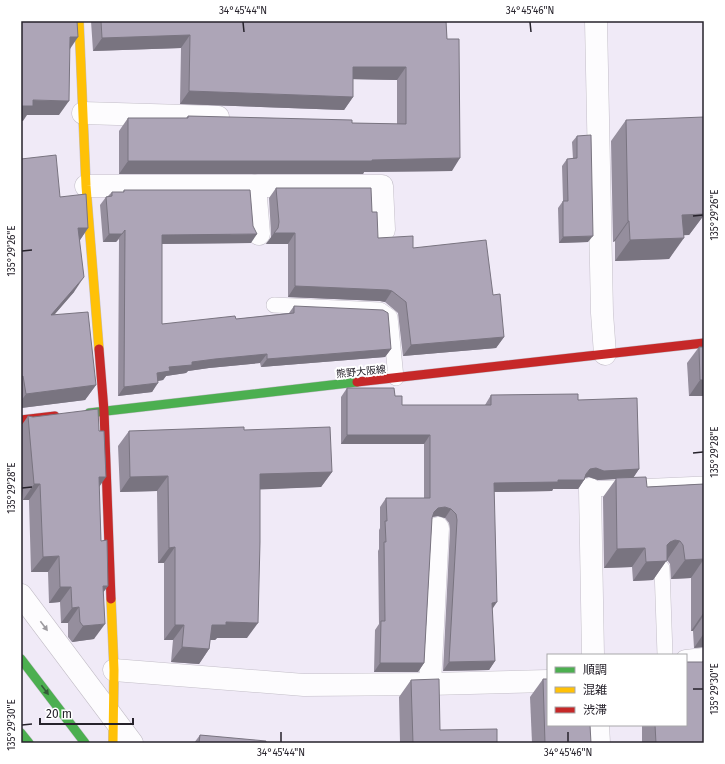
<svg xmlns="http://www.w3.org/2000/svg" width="725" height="764" font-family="'Fira Sans','Noto Sans JP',sans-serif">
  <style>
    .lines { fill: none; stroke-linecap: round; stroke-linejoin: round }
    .lane-casing { stroke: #c3bec8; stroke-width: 16 }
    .street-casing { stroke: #c3bec8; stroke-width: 23 }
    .fast-casing { stroke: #c3bec8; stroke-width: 10 }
    .slow-casing { stroke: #c3bec8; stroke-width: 10 }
    .jam-casing { stroke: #c3bec8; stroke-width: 10 }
    .lane { stroke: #fdfcfe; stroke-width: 15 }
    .street { stroke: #fdfcfe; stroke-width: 22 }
    .fast { stroke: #4caf50; stroke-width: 9 }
    .slow { stroke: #ffc107; stroke-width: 9 }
    .jam { stroke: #c62828; stroke-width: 9 }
    .wall { fill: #958e9d }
    .shaded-wall { fill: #797480 }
    .building { fill: #ada5b7; stroke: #797480 }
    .oneway { fill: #9c9a9f }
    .oneway2 { fill: #355a3a }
    .ticks { fill: none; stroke: #26222b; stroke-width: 1.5 }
    .labels { text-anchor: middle; stroke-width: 4; stroke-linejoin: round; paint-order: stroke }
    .street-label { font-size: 10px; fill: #26222b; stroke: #fff }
    .neatline { fill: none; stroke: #26222b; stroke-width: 1.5 }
    .ticks-label { font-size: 10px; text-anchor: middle; fill: #26222b }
  </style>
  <rect width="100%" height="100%" fill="#f0eaf7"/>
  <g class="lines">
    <defs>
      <g id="lane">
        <path d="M 274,305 L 380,310 L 390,317 L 396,378"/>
        <path d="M 590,489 L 704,484"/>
        <path d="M 662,568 L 665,655"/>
      </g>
      <g id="street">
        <path d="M 596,21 L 602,313 L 605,354"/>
        <path d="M 83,113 L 218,117"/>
        <path d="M 86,186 L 382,186 L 384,230"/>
        <path d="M 255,186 L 259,234"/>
        <path d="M 590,489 L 593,655"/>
        <path d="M 21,595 L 132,743"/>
        <path d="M 686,661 L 704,659"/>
        <path d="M 114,670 L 304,685 L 430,684 L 548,681"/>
        <path d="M 430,684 L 438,528"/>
        <path d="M 598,725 L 599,743"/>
      </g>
      <g id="fast">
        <path d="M 89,413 L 357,382"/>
        <path d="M 21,659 L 85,743"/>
        <path d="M 21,733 L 29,743"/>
      </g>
      <g id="slow">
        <path d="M 79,21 L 86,186 L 99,349"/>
        <path d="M 111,599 L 114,670 L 113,743"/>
      </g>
      <g id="jam">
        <path d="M 99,349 L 104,411 L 111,599"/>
        <path d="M 357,382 L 704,343"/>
        <path d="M 21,420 L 55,416"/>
      </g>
    </defs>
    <use href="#lane" class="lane-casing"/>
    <use href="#street" class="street-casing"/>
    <use href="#fast" class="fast-casing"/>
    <use href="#slow" class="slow-casing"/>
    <use href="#jam" class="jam-casing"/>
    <use href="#lane" class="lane"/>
    <use href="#street" class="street"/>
    <use href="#fast" class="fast"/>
    <use href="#slow" class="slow"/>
    <use href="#jam" class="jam"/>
  </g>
  <g class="wall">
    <path d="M 91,21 L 446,21 L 452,171 L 364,172 L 363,174 L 119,174 L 119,131 L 128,118 L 186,118 L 188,116 L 352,123 L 397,124 L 397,80 L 353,79 L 353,97 L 344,110 L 180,104 L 181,48 L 93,51 Z"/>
    <path d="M 626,120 L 704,215 L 689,235 L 684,235 L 669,259 L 615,261 L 615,241 L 613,242 L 611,141 Z"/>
    <path d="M 577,136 L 588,242 L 559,243 L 558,208 L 563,201 L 562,166 L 567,159 L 573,159 L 572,142 Z"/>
    <path d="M 21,159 L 60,197 L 88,228 L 80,240 L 74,292 L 54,315 L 96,385 L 85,400 L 21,408 Z"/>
    <path d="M 276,188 L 372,212 L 378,238 L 413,248 L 493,295 L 504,337 L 496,348 L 403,356 L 398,313 L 385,302 L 380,301 L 288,297 L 288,244 L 266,244 L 271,238 L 271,233 L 269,198 Z"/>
    <path d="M 124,190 L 251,243 L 162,244 L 162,324 L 236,319 L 289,313 L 294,306 L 391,349 L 385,357 L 261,367 L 260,363 L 209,368 L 188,371 L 186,373 L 166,376 L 163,380 L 158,381 L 152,392 L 118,396 L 119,239 L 116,242 L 103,242 L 100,205 L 106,197 L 108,196 L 112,192 L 123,192 Z"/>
    <path d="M 699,347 L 704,347 L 704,396 L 689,396 L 687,363 Z"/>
    <path d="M 347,388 L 395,396 L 402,405 L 485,405 L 491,395 L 578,400 L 639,469 L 633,478 L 647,487 L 704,484 L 704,647 L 694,648 L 693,631 L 691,631 L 691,578 L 671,579 L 670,564 L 667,560 L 653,580 L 633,581 L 632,567 L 604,568 L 603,497 L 616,479 L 598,480 L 589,477 L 584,478 L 584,480 L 578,489 L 553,489 L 552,491 L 494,492 L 492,609 L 495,661 L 489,670 L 443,671 L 450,529 L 449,523 L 445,518 L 438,516 L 432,517 L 424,663 L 418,672 L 374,672 L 375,630 L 379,624 L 378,551 L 379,549 L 379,530 L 380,528 L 380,507 L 386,498 L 424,498 L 424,444 L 341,444 L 341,397 Z"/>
    <path d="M 28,416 L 99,487 L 101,541 L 108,586 L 103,592 L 94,639 L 72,642 L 68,637 L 68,623 L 61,623 L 60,602 L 49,603 L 48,572 L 31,572 L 29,500 L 23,500 L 21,481 L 21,426 Z"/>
    <path d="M 244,430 L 332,472 L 321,487 L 260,489 L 247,638 L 217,638 L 215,640 L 210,640 L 209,649 L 199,664 L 171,662 L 173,640 L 164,640 L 164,563 L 158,563 L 157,491 L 120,492 L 118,446 L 129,431 Z"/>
    <path d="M 704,660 L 704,743 L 642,743 L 642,725 L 686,725 L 702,662 Z"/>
    <path d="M 543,679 L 591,743 L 532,743 L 530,697 Z"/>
    <path d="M 411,680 L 440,730 L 497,743 L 400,743 L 399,697 Z"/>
    <path d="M 200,735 L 266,743 L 194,743 Z"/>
  </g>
  <g class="shaded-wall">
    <path d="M 190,35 L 181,48 L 93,51 L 102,38 Z"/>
    <path d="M 70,37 L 78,37 L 68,52 Z"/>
    <path d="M 353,67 L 406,67 L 397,80 L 344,79 Z"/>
    <path d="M 189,91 L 353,97 L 344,110 L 180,104 Z"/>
    <path d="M 33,100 L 69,101 L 59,115 L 27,115 L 23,121 L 21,121 L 21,106 Z"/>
    <path d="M 460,158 L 452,171 L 364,172 L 363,174 L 119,174 L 128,161 L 372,160 Z"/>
    <path d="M 682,215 L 704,215 L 689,235 L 668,236 Z"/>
    <path d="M 628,221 L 629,221 L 615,241 L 613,242 Z"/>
    <path d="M 78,228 L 88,228 L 78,243 Z"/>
    <path d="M 125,230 L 116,242 L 103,242 L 109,234 Z"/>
    <path d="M 274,233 L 295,233 L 288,244 L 266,244 Z"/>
    <path d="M 257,234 L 251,243 L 156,244 L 162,235 Z"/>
    <path d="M 593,236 L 588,242 L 559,243 L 563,237 Z"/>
    <path d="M 684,238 L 669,259 L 615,261 L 630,240 Z"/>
    <path d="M 84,277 L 74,292 L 41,330 L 51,315 Z"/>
    <path d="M 295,286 L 388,290 L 392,291 L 385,302 L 380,301 L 288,297 Z"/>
    <path d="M 504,337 L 496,348 L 403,356 L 411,345 Z"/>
    <path d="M 391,349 L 385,357 L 261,367 L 267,359 Z"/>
    <path d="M 267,354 L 260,363 L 209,368 L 188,371 L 186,373 L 166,376 L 163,380 L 151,382 L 157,373 L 169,367 L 192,362 L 215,359 Z"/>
    <path d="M 700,380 L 704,380 L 704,396 L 689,396 Z"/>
    <path d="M 158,383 L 152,392 L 118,396 L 124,387 Z"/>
    <path d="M 96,385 L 85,400 L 21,408 L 21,401 L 26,394 Z"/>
    <path d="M 347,435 L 430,435 L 424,444 L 341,444 Z"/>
    <path d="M 596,468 L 639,469 L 633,478 L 598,480 L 589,477 L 584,478 L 584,480 L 578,489 L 553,489 L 552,491 L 487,492 L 494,483 L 558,480 L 586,474 L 590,469 Z"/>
    <path d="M 332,472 L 321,487 L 249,490 L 260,474 Z"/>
    <path d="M 168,476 L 157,491 L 120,492 L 130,477 Z"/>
    <path d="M 99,477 L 106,477 L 95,493 Z"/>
    <path d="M 34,484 L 40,484 L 29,500 L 23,500 Z"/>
    <path d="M 445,507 L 451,509 L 445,518 L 438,516 L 432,517 L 434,512 L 438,508 Z"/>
    <path d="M 675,540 L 680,541 L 653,580 L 633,581 L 646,562 L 667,545 L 670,542 Z"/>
    <path d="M 175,547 L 164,563 L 158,563 L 169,548 Z"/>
    <path d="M 645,548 L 632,567 L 604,568 L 617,549 Z"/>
    <path d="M 59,556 L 48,572 L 31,572 L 43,557 Z"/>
    <path d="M 704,559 L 691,578 L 671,579 L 685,560 Z"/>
    <path d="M 103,586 L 108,586 L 97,601 Z"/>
    <path d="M 60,587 L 71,587 L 60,602 L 49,603 Z"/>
    <path d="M 497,602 L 491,611 L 492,603 Z"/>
    <path d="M 79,607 L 68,623 L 61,623 L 72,608 Z"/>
    <path d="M 704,612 L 704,615 L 693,631 L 691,631 Z"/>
    <path d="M 226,622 L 258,623 L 247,638 L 217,638 L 215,640 L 201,640 L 212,625 Z"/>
    <path d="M 105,624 L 94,639 L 72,642 L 83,626 Z"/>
    <path d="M 175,625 L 184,625 L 173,640 L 164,640 Z"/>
    <path d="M 704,633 L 704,647 L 694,648 Z"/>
    <path d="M 182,647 L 209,649 L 199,664 L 171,662 Z"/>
    <path d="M 495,661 L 489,670 L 443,671 L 449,662 Z"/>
    <path d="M 380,663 L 424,663 L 418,672 L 374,672 Z"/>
  </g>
  <g class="building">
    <path d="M 21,21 L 77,21 L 78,37 L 70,37 L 69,101 L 33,100 L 33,106 L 21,106 Z"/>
    <path d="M 101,21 L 446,21 L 447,39 L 459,39 L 460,158 L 372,160 L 372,161 L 128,161 L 128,118 L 188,118 L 188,116 L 352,120 L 352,123 L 406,124 L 406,67 L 353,67 L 353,97 L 189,91 L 190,35 L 102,38 Z"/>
    <path d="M 704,117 L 704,214 L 682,215 L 684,238 L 630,240 L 629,221 L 628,221 L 626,120 Z"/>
    <path d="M 591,135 L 593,236 L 563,237 L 563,201 L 568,201 L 567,159 L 577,158 L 577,136 Z"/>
    <path d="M 56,155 L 60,197 L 86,194 L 88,228 L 78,228 L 84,277 L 51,315 L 88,312 L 96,385 L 26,394 L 23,376 L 21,377 L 21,159 Z"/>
    <path d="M 276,188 L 371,188 L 372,212 L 377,212 L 378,238 L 413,236 L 413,248 L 486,240 L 493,295 L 500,294 L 504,337 L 411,345 L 406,302 L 392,291 L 388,290 L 295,286 L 295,233 L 274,233 L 278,228 L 279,222 Z"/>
    <path d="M 124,190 L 250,190 L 253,226 L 257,234 L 162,235 L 162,324 L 235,316 L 236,319 L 294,313 L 294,306 L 383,310 L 388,313 L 391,349 L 267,359 L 267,354 L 215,359 L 192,362 L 192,365 L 169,367 L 170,371 L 157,373 L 158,383 L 124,387 L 125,230 L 122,234 L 109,234 L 106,197 L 112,196 L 112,192 L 124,192 Z"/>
    <path d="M 699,347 L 704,347 L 704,380 L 700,380 Z"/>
    <path d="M 347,388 L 394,388 L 395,396 L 402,396 L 402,405 L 491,405 L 491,395 L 578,394 L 578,400 L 637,398 L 639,469 L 604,471 L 596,468 L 590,469 L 586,474 L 584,480 L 558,480 L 558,482 L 494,483 L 497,602 L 492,603 L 495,661 L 449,662 L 457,520 L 456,514 L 451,509 L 445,507 L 438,508 L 434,512 L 432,518 L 424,663 L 380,663 L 381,621 L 385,621 L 384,542 L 386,542 L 385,521 L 387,521 L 386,498 L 430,498 L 430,435 L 347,435 Z"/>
    <path d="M 98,409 L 99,431 L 104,431 L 106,477 L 99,477 L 101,541 L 107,540 L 108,586 L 103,586 L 105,624 L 83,626 L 80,622 L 79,607 L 72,608 L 71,587 L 60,587 L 59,556 L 43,557 L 40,484 L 34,484 L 28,416 L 33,417 Z"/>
    <path d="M 244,427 L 244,430 L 330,427 L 332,472 L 260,474 L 260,542 L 258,623 L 226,622 L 226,625 L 212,625 L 209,649 L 182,647 L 184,625 L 175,625 L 175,547 L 169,548 L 168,476 L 130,477 L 129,431 Z"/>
    <path d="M 646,477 L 647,487 L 704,484 L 704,559 L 685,560 L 683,545 L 680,541 L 675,540 L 670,542 L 667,545 L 667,561 L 646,562 L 645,548 L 617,549 L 616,478 Z"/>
    <path d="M 686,662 L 704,662 L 704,743 L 656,743 L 655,725 L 686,725 Z"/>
    <path d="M 439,679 L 440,730 L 497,729 L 497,743 L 413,743 L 411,680 Z"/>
    <path d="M 543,679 L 548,679 L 548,725 L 590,725 L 591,743 L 545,743 Z"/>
    <path d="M 200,735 L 266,741 L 266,743 L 199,743 Z"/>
  </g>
  <defs><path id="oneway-solid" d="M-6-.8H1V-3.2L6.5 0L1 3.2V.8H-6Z"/></defs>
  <use class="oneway" href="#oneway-solid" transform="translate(44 626) rotate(53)"/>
  <use class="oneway2" href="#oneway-solid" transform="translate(45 690) rotate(53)"/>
  <path class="ticks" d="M 243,22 L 244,32M 530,22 L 531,32M 693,216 L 703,215M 22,251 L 32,250M 693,453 L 703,452M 22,488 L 32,487M 693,689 L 703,689M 22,725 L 32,724M 281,732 L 281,742M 568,732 L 568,742"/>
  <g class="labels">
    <g class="street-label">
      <text transform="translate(361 371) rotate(-6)" y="4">熊野大阪線</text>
    </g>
  </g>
  <rect width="725" height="764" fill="none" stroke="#ffffff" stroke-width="44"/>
  <rect x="547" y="654" width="140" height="72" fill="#ffffff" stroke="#a8a7aa"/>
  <rect x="555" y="667" width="20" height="6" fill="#4caf50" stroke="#a8a7aa"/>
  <text x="583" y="674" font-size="12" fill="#26222b">順調</text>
  <rect x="555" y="687" width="20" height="6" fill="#ffc107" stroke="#a8a7aa"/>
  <text x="583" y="694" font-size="12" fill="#26222b">混雑</text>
  <rect x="555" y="707" width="20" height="6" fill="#c62828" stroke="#a8a7aa"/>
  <text x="583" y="714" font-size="12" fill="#26222b">渋滞</text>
  <path d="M40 718v6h93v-6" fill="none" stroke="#26222b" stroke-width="2"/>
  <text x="46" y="718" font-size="12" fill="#26222b" stroke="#ffffff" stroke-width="3" paint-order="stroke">20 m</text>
  <rect x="22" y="22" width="681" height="720" class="neatline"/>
  <g class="ticks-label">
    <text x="243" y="14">34°45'44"N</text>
    <text x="530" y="14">34°45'46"N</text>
    <text transform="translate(714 215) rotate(-90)" y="4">135°29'26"E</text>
    <text transform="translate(11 251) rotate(-90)" y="4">135°29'26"E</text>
    <text transform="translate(714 452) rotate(-90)" y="4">135°29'28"E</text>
    <text transform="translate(11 488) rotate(-90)" y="4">135°29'28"E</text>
    <text transform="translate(714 689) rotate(-90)" y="4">135°29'30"E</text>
    <text transform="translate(11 725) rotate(-90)" y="4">135°29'30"E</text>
    <text x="281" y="756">34°45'44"N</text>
    <text x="568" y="756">34°45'46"N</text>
  </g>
</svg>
